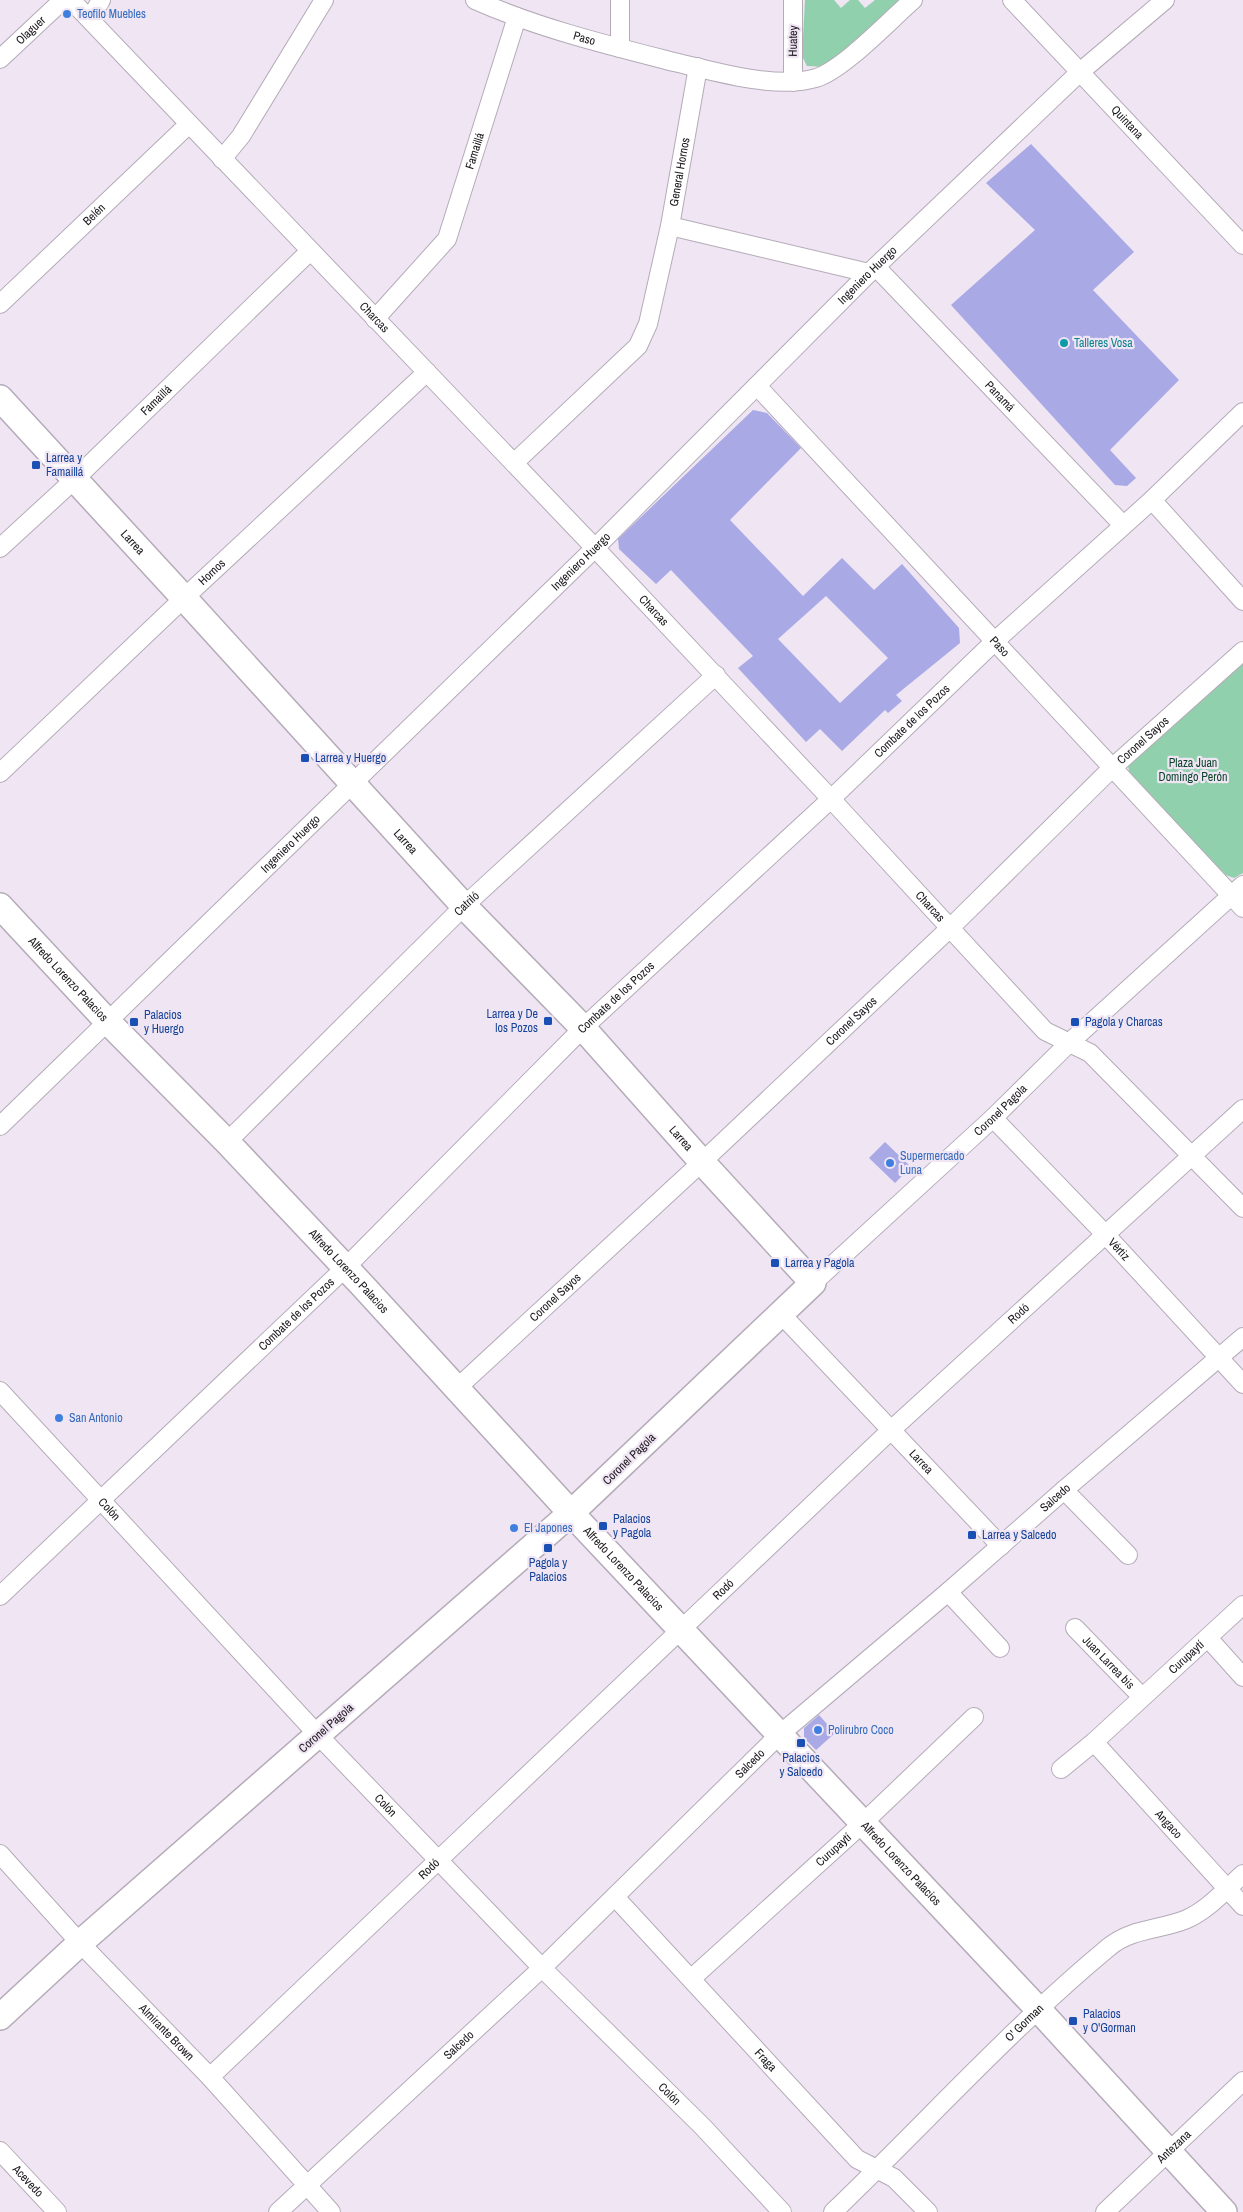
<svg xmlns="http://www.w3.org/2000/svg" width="1243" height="2212" font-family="'Archivo Narrow',sans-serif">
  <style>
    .green { fill: #91d0ad }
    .building { fill: #a8a9e5; fill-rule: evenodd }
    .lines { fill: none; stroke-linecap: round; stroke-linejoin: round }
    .street-casing { stroke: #b5abb8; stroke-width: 20 }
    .secondary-casing { stroke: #b5abb8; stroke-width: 28 }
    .street { stroke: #fff; stroke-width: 18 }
    .secondary { stroke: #fff; stroke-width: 25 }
    .shop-dot { fill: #3f7fe0; stroke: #efe5f3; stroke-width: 2 }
    .culture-dot { fill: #0f9aa8; stroke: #efe5f3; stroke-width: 2 }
    .transit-dot { fill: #1a4fb4; stroke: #efe5f3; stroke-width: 2 }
    .labels { text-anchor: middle; stroke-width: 4.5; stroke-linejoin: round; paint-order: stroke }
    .shop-label { font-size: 12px; fill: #366cbe; stroke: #efe5f3; text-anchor: start }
    .street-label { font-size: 12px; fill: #1b171c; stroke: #efe5f3 }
    .culture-label { font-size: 12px; fill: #0d838f; stroke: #efe5f3; text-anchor: start }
    .transit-label { font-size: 12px; fill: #164399; stroke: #efe5f3; text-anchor: start }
    .park-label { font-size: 12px; fill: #0d432c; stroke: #efe5f3 }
  </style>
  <rect width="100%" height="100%" fill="#efe5f3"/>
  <g class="green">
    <path d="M 805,0 L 834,0 L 841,8 L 850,0 L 858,0 L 865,8 L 875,0 L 902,0 L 828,67 L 807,66 L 802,56 Z"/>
    <path d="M 1243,657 L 1243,873 L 1234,878 L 1226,875 L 1130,776 L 1128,766 L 1133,757 Z"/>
  </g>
  <g class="building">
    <path d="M 1031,144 L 1134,252 L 1093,290 L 1179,380 L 1110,450 L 1136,478 L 1127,486 L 1115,485 L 951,305 L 1035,230 L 986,183 Z"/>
    <path d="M 753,410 L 767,413 L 801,448 L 730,520 L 803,596 L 842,558 L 874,590 L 902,564 L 959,628 L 960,643 L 896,695 L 902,701 L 888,713 L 885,710 L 842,751 L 820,729 L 806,742 L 738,668 L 753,656 L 671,570 L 656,584 L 619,549 L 618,539 ZM 826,596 L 888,658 L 840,703 L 778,639 Z"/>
    <path d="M 885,1142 L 911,1167 L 895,1183 L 869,1158 Z"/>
    <path d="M 819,1715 L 835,1733 L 816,1750 L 804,1738 L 804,1728 Z"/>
  </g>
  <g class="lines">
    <defs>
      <g id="street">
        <path id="s1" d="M 71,0 L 595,548 L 831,799 L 1045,1031 L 1090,1053 L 1243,1208"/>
        <path id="s2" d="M 475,0 C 538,28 607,45 674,62 C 714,71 776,90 816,78 C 843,70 890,20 913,0"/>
        <path d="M 620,0 L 620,48"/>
        <path id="s3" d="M 1012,0 L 1243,245"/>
        <path d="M 90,19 L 101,0"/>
        <path id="s4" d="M 0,59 L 63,0"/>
        <path d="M 793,82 L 793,0"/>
        <path d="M 222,159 L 241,136 L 324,0"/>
        <path d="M 670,226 L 869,273"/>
        <path id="s5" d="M 876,267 L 1123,525"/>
        <path id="s6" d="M 0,304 L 189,124"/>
        <path id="s7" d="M 375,319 L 447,239 L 517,17"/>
        <path id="s8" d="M 757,386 L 1243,908"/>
        <path id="s9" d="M 514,463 L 638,346 L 648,324 L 670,226 L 698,67"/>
        <path d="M 1152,500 L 1243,601"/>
        <path id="s10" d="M 0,548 L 75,479 L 310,251"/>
        <path id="s11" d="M 0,773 L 184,598 L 427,372"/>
        <path id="s12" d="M 993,1118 L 1105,1234 L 1243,1384"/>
        <path id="s13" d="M 0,1126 L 595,548 L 869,273 L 1080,72 L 1165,0"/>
        <path id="s14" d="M 227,1142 L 464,906 L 716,675"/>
        <path id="s15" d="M 813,1283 L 993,1118 L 1069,1043 L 1243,885"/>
        <path id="s16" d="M 780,1313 L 1001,1546"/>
        <path id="s17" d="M 456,1389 L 702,1162 L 950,928 L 1112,768 L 1243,651"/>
        <path id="s18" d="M 0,1391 L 318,1735 L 542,1968 L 703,2127 L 782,2212"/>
        <path d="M 1064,1490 L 1128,1555"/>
        <path d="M 948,1592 L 1000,1648"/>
        <path id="s19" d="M 0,1596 L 345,1268 L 583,1028 L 831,799 L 995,641 L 1152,500 L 1243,412"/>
        <path id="s20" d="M 1075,1628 L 1142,1697"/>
        <path d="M 1208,1638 L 1243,1677"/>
        <path id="s21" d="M 1094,1742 L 1243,1906"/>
        <path id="s22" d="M 1061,1769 L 1094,1742 L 1243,1605"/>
        <path id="s23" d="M 0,1854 L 80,1943 L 210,2077 L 331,2212"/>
        <path id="s24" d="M 615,1897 L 857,2159 L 894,2178 L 928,2212"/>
        <path id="s25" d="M 692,1978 L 863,1823 L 974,1717"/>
        <path id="s26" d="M 210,2077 L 890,1431 L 1243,1109"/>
        <path id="s27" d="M 0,2151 L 57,2212"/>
        <path id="s28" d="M 278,2212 L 542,1968 L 779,1735 L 948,1592 L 1064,1490 L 1243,1337"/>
        <path id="s29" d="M 833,2212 C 925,2124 1011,2028 1109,1947 C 1132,1928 1161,1930 1187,1919 C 1208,1910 1226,1889 1243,1874"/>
        <path id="s30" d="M 1105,2212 L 1243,2081"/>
      </g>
      <g id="secondary">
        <path id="s31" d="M 0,398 L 184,598 L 464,906 L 583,1028 L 702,1162 L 813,1283 L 571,1513 L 80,1943 L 0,2017"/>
        <path id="s32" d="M 0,906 L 108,1022 L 227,1142 L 362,1285 L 571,1513 L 1038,2009 L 1224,2212"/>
      </g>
    </defs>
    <use href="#street" class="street-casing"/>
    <use href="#secondary" class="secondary-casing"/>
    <use href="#street" class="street"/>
    <use href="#secondary" class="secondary"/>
  </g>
  <g class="shop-dot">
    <circle cx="67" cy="14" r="5"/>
    <circle cx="890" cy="1163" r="5"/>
    <circle cx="59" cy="1418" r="5"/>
    <circle cx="514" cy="1528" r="5"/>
    <circle cx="818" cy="1730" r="5"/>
  </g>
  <circle class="culture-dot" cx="1064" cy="343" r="5"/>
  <g class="transit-dot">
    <rect x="31" y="460" width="10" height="10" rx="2.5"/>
    <rect x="300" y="753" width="10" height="10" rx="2.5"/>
    <rect x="543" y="1016" width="10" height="10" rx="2.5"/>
    <rect x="129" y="1017" width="10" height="10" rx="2.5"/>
    <rect x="1070" y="1017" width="10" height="10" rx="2.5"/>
    <rect x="770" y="1258" width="10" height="10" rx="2.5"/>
    <rect x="598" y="1521" width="10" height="10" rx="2.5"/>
    <rect x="967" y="1530" width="10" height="10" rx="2.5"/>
    <rect x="543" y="1543" width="10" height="10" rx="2.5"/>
    <rect x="796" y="1738" width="10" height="10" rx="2.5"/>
    <rect x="1068" y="2016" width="10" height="10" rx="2.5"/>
  </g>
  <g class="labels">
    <g class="shop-label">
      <text x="77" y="18">Teofilo Muebles</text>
      <text x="900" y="1160">Supermercado<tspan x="900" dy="14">Luna</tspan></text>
      <text x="69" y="1422">San Antonio</text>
      <text x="524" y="1532">El Japones</text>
      <text x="828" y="1734">Polirubro Coco</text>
    </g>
    <g class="street-label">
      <text dy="4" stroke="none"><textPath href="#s4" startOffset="42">Olaguer</textPath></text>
      <text dy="4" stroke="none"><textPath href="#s2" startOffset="116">Paso</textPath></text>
      <text transform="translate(793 41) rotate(-89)" y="4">Huatey</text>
      <text dy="4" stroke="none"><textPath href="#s3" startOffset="168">Quintana</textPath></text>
      <text dy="4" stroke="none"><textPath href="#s7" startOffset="200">Famaillá</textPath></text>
      <text dy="4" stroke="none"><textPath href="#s9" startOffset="350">General Hornos</textPath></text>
      <text dy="4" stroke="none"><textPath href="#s6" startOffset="130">Belén</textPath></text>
      <text dy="4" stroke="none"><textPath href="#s13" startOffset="1215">Ingeniero Huergo</textPath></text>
      <text dy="4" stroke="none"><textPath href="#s1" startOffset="439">Charcas</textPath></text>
      <text dy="4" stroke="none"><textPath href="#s5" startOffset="179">Panamá</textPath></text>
      <text dy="4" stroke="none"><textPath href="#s10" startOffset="215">Famaillá</textPath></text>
      <text dy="4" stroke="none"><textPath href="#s31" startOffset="196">Larrea</textPath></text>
      <text dy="4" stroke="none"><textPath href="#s13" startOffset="810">Ingeniero Huergo</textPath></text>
      <text dy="4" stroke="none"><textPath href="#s11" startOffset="292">Hornos</textPath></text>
      <text dy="4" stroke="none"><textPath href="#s1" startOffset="844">Charcas</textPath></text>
      <text dy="4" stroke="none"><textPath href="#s8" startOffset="356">Paso</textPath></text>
      <text dy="4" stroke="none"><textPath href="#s19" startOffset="1264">Combate de los Pozos</textPath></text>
      <text dy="4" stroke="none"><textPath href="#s17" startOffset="945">Coronel Sayos</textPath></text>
      <text dy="4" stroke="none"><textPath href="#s31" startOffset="601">Larrea</textPath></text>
      <text dy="4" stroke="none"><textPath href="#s13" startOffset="405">Ingeniero Huergo</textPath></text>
      <text dy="4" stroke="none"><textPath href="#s14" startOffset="338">Catriló</textPath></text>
      <text dy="4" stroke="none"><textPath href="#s1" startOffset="1249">Charcas</textPath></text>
      <text dy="4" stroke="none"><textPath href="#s32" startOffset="100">Alfredo Lorenzo Palacios</textPath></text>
      <text dy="4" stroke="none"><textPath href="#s19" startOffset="859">Combate de los Pozos</textPath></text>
      <text dy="4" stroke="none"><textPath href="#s17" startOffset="540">Coronel Sayos</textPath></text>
      <text dy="4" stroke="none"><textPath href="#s15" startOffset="255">Coronel Pagola</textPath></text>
      <text dy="4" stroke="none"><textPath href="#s31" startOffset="1006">Larrea</textPath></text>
      <text dy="4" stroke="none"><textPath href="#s12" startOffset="182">Vértiz</textPath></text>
      <text dy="4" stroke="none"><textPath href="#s32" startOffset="505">Alfredo Lorenzo Palacios</textPath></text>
      <text dy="4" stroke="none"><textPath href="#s17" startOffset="135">Coronel Sayos</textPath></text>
      <text dy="4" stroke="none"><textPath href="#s26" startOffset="1112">Rodó</textPath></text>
      <text dy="4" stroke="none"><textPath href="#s19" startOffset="409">Combate de los Pozos</textPath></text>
      <text transform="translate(629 1459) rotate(-44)" y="4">Coronel Pagola</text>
      <text dy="4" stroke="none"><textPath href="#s16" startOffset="205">Larrea</textPath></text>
      <text dy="4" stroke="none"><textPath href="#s28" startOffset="1056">Salcedo</textPath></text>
      <text dy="4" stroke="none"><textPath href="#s18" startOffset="161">Colón</textPath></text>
      <text dy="4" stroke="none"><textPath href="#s32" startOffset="910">Alfredo Lorenzo Palacios</textPath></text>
      <text dy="4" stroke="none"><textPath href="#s26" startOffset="708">Rodó</textPath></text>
      <text dy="4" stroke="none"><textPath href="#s22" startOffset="168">Curupaytí</textPath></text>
      <text dy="4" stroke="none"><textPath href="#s20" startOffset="48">Juan Larrea bis</textPath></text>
      <text transform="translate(326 1728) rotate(-41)" y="4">Coronel Pagola</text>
      <text dy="4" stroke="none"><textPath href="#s28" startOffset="651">Salcedo</textPath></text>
      <text dy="4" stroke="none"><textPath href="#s18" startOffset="566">Colón</textPath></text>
      <text dy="4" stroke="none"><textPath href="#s21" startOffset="111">Angaco</textPath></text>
      <text dy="4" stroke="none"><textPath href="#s25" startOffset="191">Curupaytí</textPath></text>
      <text dy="4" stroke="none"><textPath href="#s32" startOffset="1315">Alfredo Lorenzo Palacios</textPath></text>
      <text dy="4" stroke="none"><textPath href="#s26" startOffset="302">Rodó</textPath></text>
      <text dy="4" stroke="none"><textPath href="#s29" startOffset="269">O' Gorman</textPath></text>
      <text dy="4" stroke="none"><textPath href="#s23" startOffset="244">Almirante Brown</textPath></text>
      <text dy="4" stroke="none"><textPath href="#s28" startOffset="246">Salcedo</textPath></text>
      <text dy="4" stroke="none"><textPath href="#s24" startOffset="222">Fraga</textPath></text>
      <text dy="4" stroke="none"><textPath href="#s18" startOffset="971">Colón</textPath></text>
      <text dy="4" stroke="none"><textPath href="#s30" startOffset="95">Antezana</textPath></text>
      <text dy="4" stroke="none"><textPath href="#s27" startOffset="41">Acevedo</textPath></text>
    </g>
    <g class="culture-label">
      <text x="1074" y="347">Talleres Vosa</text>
    </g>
    <g class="transit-label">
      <text x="46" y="462">Larrea y<tspan x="46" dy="14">Famaillá</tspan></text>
      <text x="315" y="762">Larrea y Huergo</text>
      <text x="538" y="1018" text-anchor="end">Larrea y De<tspan x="538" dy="14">los Pozos</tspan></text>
      <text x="144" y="1019">Palacios<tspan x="144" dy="14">y Huergo</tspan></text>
      <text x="1085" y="1026">Pagola y Charcas</text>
      <text x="785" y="1267">Larrea y Pagola</text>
      <text x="613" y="1523">Palacios<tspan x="613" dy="14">y Pagola</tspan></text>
      <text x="982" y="1539">Larrea y Salcedo</text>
      <text x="548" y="1567" text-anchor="middle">Pagola y<tspan x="548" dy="14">Palacios</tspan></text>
      <text x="801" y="1762" text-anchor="middle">Palacios<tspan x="801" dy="14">y Salcedo</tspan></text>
      <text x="1083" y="2018">Palacios<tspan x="1083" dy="14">y O'Gorman</tspan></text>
    </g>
    <g class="park-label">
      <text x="1193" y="767">Plaza Juan<tspan x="1193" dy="14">Domingo Perón</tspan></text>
    </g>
  </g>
</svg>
